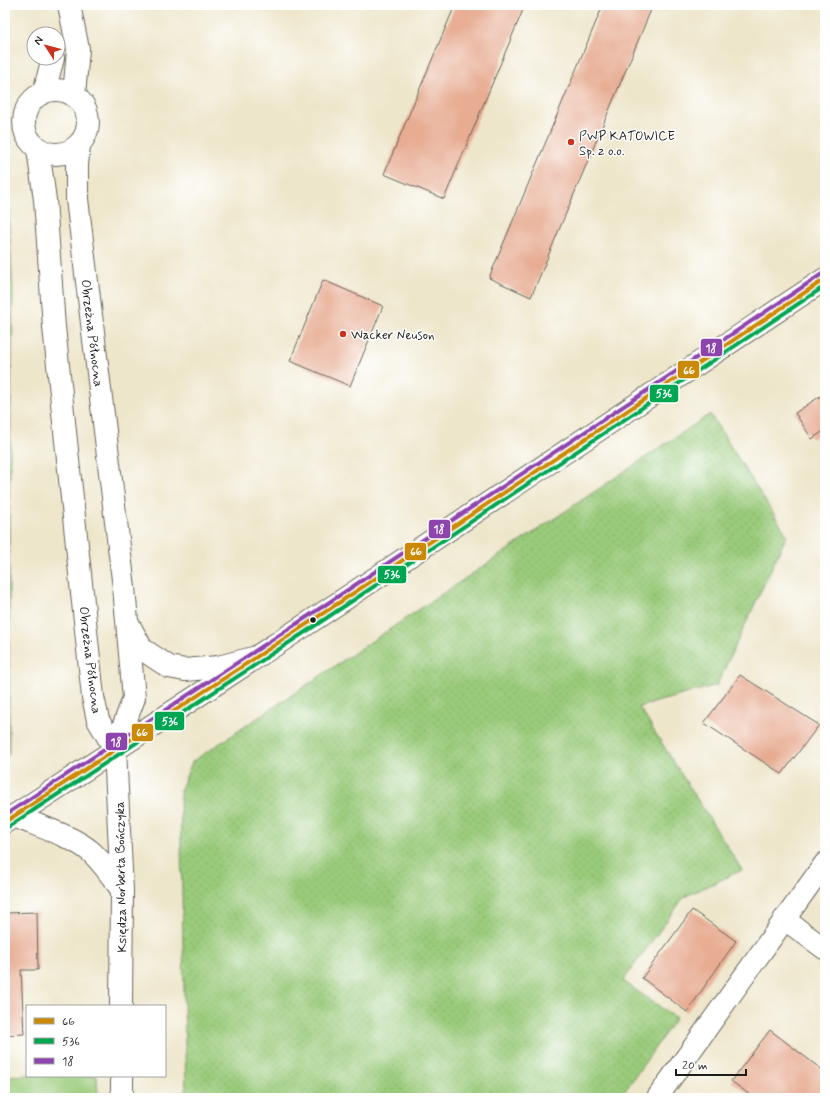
<svg xmlns="http://www.w3.org/2000/svg" width="830" height="1103" font-family="Mynerve,sans-serif">
  <style>
    .green { fill: #9acb7a; stroke: #5b744b }
    .park { fill: url(#park-dots); stroke: #5b744b }
    .building { fill: #e7ac92 }
    .lines { fill: none; stroke-linecap: round; stroke-linejoin: round }
    .minor-casing { stroke: #666359; stroke-width: 23 }
    .tertiary-casing { stroke: #666359; stroke-width: 24 }
    .primary-casing { stroke: #666359; stroke-width: 24 }
    .minor { stroke: #fff; stroke-width: 21 }
    .tertiary { stroke: #fff; stroke-width: 22 }
    .primary { stroke: #fff; stroke-width: 22 }
    .bus-1-casing { stroke: #fff; stroke-width: 7 }
    .bus-2-casing { stroke: #fff; stroke-width: 7 }
    .bus-3-casing { stroke: #fff; stroke-width: 7 }
    .bus-1 { stroke: #cb8a06; stroke-width: 4 }
    .bus-2 { stroke: #00a651; stroke-width: 4 }
    .bus-3 { stroke: #8e44ad; stroke-width: 4 }
    .poi-dot { fill: #c8321e; stroke: #fff; stroke-width: 1.5 }
    .bus-dot { fill: #1c1c1c; stroke: #fff; stroke-width: 1.5 }
    .labels { text-anchor: middle; stroke-width: 3; stroke-linejoin: round; paint-order: stroke }
    .poi-label { font-size: 13px; fill: #1c1c1c; stroke: #fff; text-anchor: start }
    .street-label { font-size: 13px; fill: #1c1c1c; stroke: #fff }
    .line-badge { stroke: #fff; stroke-width: 1.5 }
    .badge-label { font-size: 11px; text-anchor: middle; font-weight: bold; fill: #fff }
  </style>
  <defs>
    <pattern id="park-dots" width="8" height="8" patternUnits="userSpaceOnUse"><rect width="8" height="8" fill="#9acb7a"/><path d="M2 2h.1M6 6h.1" fill="none" stroke="#84ae69" stroke-width="1.8" stroke-linecap="round"/></pattern>
  </defs>
  <rect width="100%" height="100%" fill="#fff"/>
  <filter id="ink" filterUnits="userSpaceOnUse"><feTurbulence type="fractalNoise" baseFrequency=".025" numOctaves="2"/><feDisplacementMap in="SourceGraphic" scale="8" xChannelSelector="R" yChannelSelector="G"/><feConvolveMatrix kernelMatrix="1 2 1 2 8 2 1 2 1" color-interpolation-filters="sRGB"/></filter>
  <filter id="wash" filterUnits="userSpaceOnUse"><feTurbulence type="fractalNoise" baseFrequency=".012" numOctaves="4" result="noise"/><feDisplacementMap in="SourceGraphic" scale="16" xChannelSelector="R" yChannelSelector="G"/><feGaussianBlur stdDeviation="0.9" result="paint"/><feColorMatrix in="noise" values="0 0 0 0 0 0 0 0 0 0 0 0 0 0 0 0 0 1.4 0 .05"/><feComposite in="paint" operator="in"/></filter>
  <g filter="url(#wash)">
    <rect width="100%" height="100%" fill="#eee6cb"/>
    <g class="green">
      <path d="M 5,206 L 8,206 L 13,291 L 9,514 L 9,754 L 5,758 Z"/>
      <path d="M 27,1075 L 97,1076 L 98,1098 L 5,1098 L 5,1076 Z"/>
    </g>
    <path class="park" d="M 710,414 L 787,535 L 717,685 L 639,707 L 742,870 L 684,897 L 623,981 L 676,1018 L 620,1098 L 186,1098 L 180,791 L 192,762 Z"/>
    <g id="blocks">
      <g class="building">
        <path d="M 455,5 L 525,5 L 444,199 L 384,174 Z"/>
        <path d="M 603,5 L 653,5 L 531,297 L 489,278 Z"/>
        <path d="M 323,280 L 383,306 L 350,386 L 290,361 Z"/>
        <path d="M 825,393 L 825,430 L 812,439 L 795,413 Z"/>
        <path d="M 740,675 L 819,725 L 782,774 L 704,723 Z"/>
        <path d="M 692,910 L 736,941 L 687,1012 L 642,978 Z"/>
        <path d="M 37,912 L 38,970 L 21,970 L 24,1034 L 5,1035 L 5,913 Z"/>
        <path d="M 770,1030 L 825,1072 L 825,1098 L 754,1098 L 731,1081 Z"/>
      </g>
    </g>
  </g>
  <g filter="url(#ink)">
    <use href="#blocks" fill-opacity="0" stroke="#666359" stroke-width="1"/>
    <g class="lines">
      <defs>
        <g id="minor">
          <path d="M 784,919 L 825,949"/>
          <path d="M 657,1098 L 825,863"/>
        </g>
        <g id="tertiary">
          <path d="M 69,5 L 78,49 L 74,96"/>
          <circle cx="56" cy="122" r="32"/>
          <path d="M 44,92 L 53,58"/>
          <path d="M 79,145 L 77,165 L 77,199 L 124,588 L 134,698 L 115,749 L 122,890 L 121,1006"/>
          <path d="M 38,149 L 45,200 L 54,327 L 93,697 L 98,720 L 115,749"/>
          <path d="M 130,627 L 142,649 L 169,667 L 185,670 L 218,667 L 253,658"/>
          <path d="M 14,816 C 37,826 71,835 90,851 C 102,861 112,877 122,890"/>
          <path d="M 122,1076 L 122,1098"/>
        </g>
        <path id="primary" d="M 5,822 L 313,620 L 825,279"/>
      </defs>
      <use href="#minor" class="minor-casing"/>
      <use href="#tertiary" class="tertiary-casing"/>
      <use href="#primary" class="primary-casing"/>
      <use href="#minor" class="minor"/>
      <use href="#tertiary" class="tertiary"/>
      <use href="#primary" class="primary"/>
      <defs>
        <path id="bus-1" d="M 5,822 L 313,620 L 825,279"/>
        <path id="bus-2" d="M 8,827 L 316,625 L 825,286"/>
        <path id="bus-3" d="M 5,815 L 310,615 L 822,274"/>
      </defs>
      <use href="#bus-1" class="bus-1-casing"/>
      <use href="#bus-2" class="bus-2-casing"/>
      <use href="#bus-3" class="bus-3-casing"/>
      <use href="#bus-1" class="bus-1"/>
      <use href="#bus-2" class="bus-2"/>
      <use href="#bus-3" class="bus-3"/>
    </g>
  </g>
  <g class="poi-dot">
    <circle cx="571" cy="142" r="4"/>
    <circle cx="343" cy="334" r="4"/>
  </g>
  <circle class="bus-dot" cx="313" cy="620" r="3.5"/>
  <g class="labels">
    <g class="poi-label">
      <text x="579" y="140">PWP KATOWICE<tspan x="579" dy="15">Sp. z o.o.</tspan></text>
      <text x="351" y="339">Wacker Neuson</text>
    </g>
    <g class="street-label">
      <text transform="translate(93 333) rotate(83)" y="5">Obrzeżna Północna</text>
      <text transform="translate(91 660) rotate(83)" y="5">Obrzeżna Północna</text>
      <text transform="translate(120 877) rotate(-91)" y="5">Księdza Norberta Bończyka</text>
    </g>
  </g>
  <g class="line-badge">
    <rect x="700" y="338" width="23" height="19" rx="4" fill="#8e44ad"/>
    <rect x="677" y="360" width="23" height="19" rx="4" fill="#cb8a06"/>
    <rect x="649" y="384" width="30" height="19" rx="4" fill="#00a651"/>
    <rect x="428" y="519" width="23" height="20" rx="4" fill="#8e44ad"/>
    <rect x="404" y="542" width="23" height="19" rx="4" fill="#cb8a06"/>
    <rect x="377" y="565" width="30" height="19" rx="4" fill="#00a651"/>
    <rect x="154" y="711" width="31" height="20" rx="4" fill="#00a651"/>
    <rect x="131" y="723" width="23" height="19" rx="4" fill="#cb8a06"/>
    <rect x="105" y="732" width="23" height="19" rx="4" fill="#8e44ad"/>
  </g>
  <g class="badge-label">
    <text x="711" y="352">18</text>
    <text x="689" y="374">66</text>
    <text x="664" y="397">536</text>
    <text x="439" y="533">18</text>
    <text x="416" y="555">66</text>
    <text x="392" y="578">536</text>
    <text x="170" y="725">536</text>
    <text x="142" y="736">66</text>
    <text x="116" y="746">18</text>
  </g>
  <rect width="830" height="1103" fill="none" stroke="#fff" stroke-width="20"/>
  <rect x="26" y="1005" width="140" height="72" fill="#ffffff" stroke="#a4a4a4"/>
  <rect x="34" y="1018" width="20" height="6" fill="#cb8a06" stroke="#a4a4a4"/>
  <text x="62" y="1025" font-size="12" fill="#1c1c1c">66</text>
  <rect x="34" y="1038" width="20" height="6" fill="#00a651" stroke="#a4a4a4"/>
  <text x="62" y="1045" font-size="12" fill="#1c1c1c">536</text>
  <rect x="34" y="1058" width="20" height="6" fill="#8e44ad" stroke="#a4a4a4"/>
  <text x="62" y="1065" font-size="12" fill="#1c1c1c">18</text>
  <g transform="translate(46 46) rotate(306)"><circle r="19" fill="#ffffff" stroke="#a4a4a4"/>
  <path d="M0-3L7 15L0 10L-7 15Z" fill="#c8321e"/>
  <text y="-6" font-size="11" font-weight="bold" text-anchor="middle" fill="#1c1c1c">N</text>
  </g>
  <path d="M676 1069v6h70v-6" fill="none" stroke="#1c1c1c" stroke-width="2"/>
  <text x="682" y="1069" font-size="12" fill="#1c1c1c" stroke="#ffffff" stroke-width="3" paint-order="stroke">20 m</text>
</svg>
